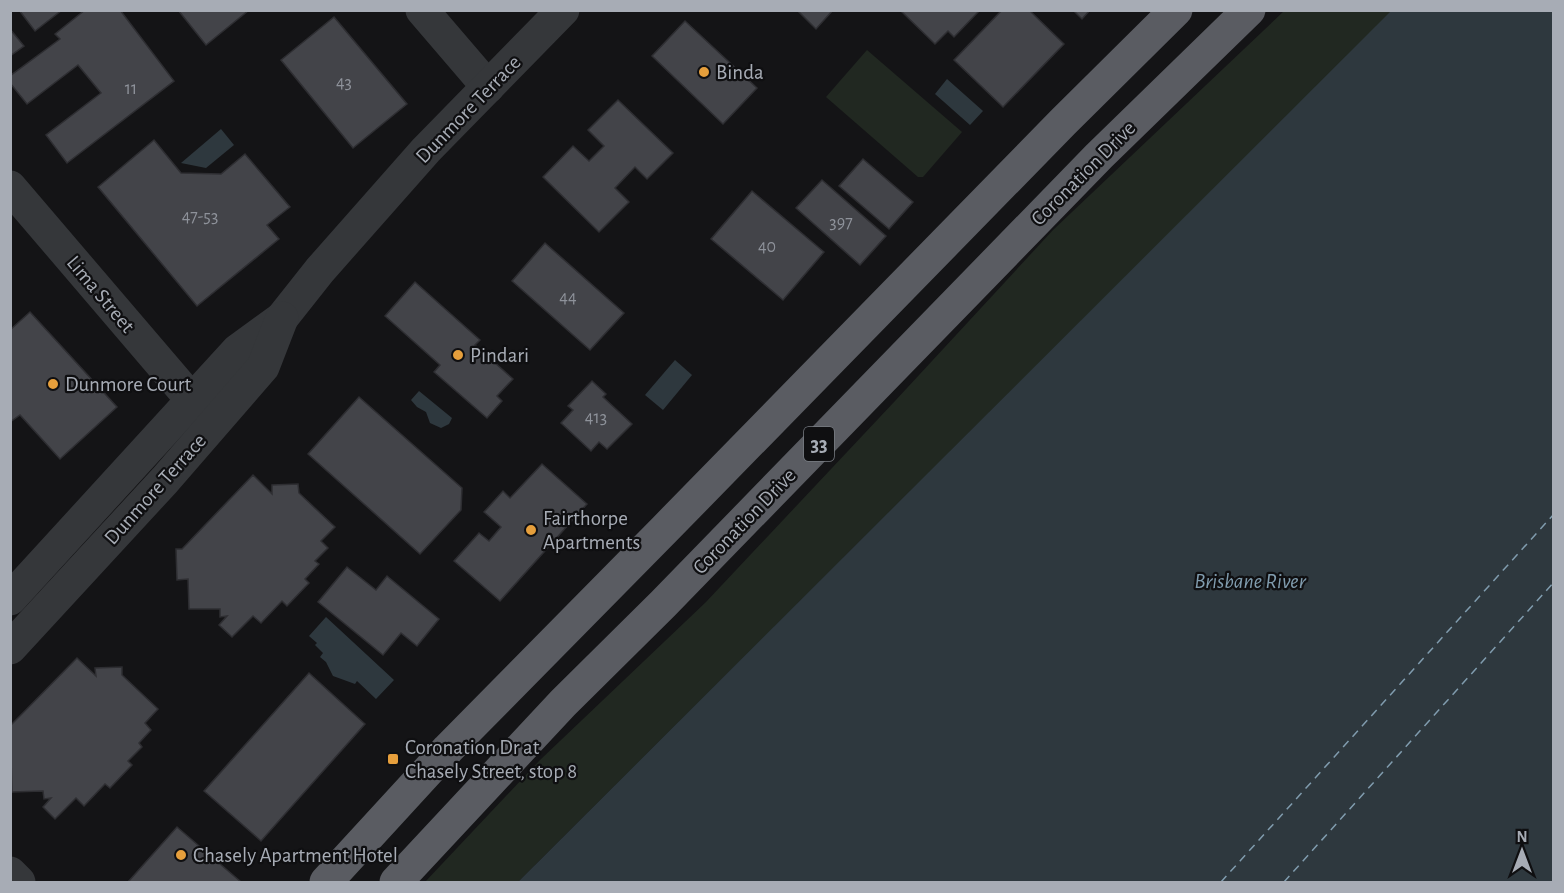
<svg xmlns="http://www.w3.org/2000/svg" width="1564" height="893" font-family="'Alegreya Sans',sans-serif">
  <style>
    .green { fill: #212821 }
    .water { fill: #2e383e }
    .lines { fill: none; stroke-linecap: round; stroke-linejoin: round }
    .ferry { stroke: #809cae; stroke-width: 1.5; stroke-dasharray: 8 6; stroke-linecap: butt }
    .building { fill: #434449; stroke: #2e2e32; stroke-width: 1.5 }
    .minor { stroke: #35373a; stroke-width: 33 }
    .trunk { stroke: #5a5c62; stroke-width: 33 }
    .poi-dot { fill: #e69f3c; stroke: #0f0f11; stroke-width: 2 }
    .labels { text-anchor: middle; stroke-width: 4.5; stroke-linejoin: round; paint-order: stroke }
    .number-label { font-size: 18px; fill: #8e929a }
    .shield { fill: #0f0f11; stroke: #797d84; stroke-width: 1.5 }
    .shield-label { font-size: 20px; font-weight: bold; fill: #a7acb5 }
    .poi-label { font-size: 21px; fill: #a7acb5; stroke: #0f0f11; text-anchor: start }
    .street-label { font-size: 21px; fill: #a7acb5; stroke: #0f0f11 }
    .water-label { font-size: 22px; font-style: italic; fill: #809cae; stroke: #0f0f11 }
  </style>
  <rect width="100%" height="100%" fill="#141416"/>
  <g class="green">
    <path d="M 1284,11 L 1392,11 L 518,882 L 425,882 L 540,760 L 706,602 L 895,401 L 1053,230 Z"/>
    <path d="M 867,50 L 962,132 L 923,177 L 918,177 L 826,97 Z"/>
  </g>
  <g class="water">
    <path d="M 1392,10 L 1553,11 L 1553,882 L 518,882 Z"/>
    <path d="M 947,79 L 983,111 L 970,125 L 935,94 Z"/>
    <path d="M 221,129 L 234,145 L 206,168 L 181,163 Z"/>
    <path d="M 675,360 L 692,375 L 663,410 L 645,395 Z"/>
    <path d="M 419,391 L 452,418 L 449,424 L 441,428 L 430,423 L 426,412 L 417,407 L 411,400 Z"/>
    <path d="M 326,617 L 394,680 L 376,699 L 357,681 L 355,684 L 333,676 L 326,662 L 320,657 L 323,653 L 315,645 L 317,643 L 309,636 Z"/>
  </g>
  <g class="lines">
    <g class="ferry">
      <path d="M 1221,882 L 1554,514"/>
      <path d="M 1284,882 L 1554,582"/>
    </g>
  </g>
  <g class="building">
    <path d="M 19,10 L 62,10 L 35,31 Z"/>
    <path d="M 85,10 L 120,10 L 174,81 L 67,163 L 46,135 L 101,93 L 78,65 L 27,104 L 10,83 L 10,76 L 60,39 L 55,34 Z"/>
    <path d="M 178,10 L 249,10 L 206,45 Z"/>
    <path d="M 797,10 L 833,10 L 816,29 Z"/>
    <path d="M 900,10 L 980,10 L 954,37 L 948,31 L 935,44 Z"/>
    <path d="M 1002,10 L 1029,10 L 1064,44 L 1003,107 L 954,60 Z"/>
    <path d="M 1073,10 L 1090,10 L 1082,19 Z"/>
    <path d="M 334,17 L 407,104 L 353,148 L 281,60 Z"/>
    <path d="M 685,21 L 757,88 L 723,124 L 652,56 Z"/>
    <path d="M 10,29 L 24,46 L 10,56 Z"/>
    <path d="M 618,100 L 673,153 L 647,179 L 635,167 L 615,188 L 629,202 L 599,232 L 543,177 L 573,146 L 589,161 L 604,146 L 588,130 Z"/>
    <path d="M 154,140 L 181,173 L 221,174 L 245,154 L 290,207 L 267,225 L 279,239 L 197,306 L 98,187 Z"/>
    <path d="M 863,159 L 913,202 L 889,229 L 839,186 Z"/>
    <path d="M 822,180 L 886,236 L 860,265 L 796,208 Z"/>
    <path d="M 752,191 L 824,252 L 783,300 L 711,239 Z"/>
    <path d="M 545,243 L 624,313 L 590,350 L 512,281 Z"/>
    <path d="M 415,282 L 480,340 L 475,345 L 513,379 L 497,396 L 502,401 L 487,418 L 434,372 L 440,365 L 385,316 Z"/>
    <path d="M 30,312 L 117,407 L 60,459 L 20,415 L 10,422 L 10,330 Z"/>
    <path d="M 592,381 L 606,394 L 603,397 L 632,424 L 607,449 L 599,442 L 591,451 L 561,423 L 573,410 L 568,406 Z"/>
    <path d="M 359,397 L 462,488 L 461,510 L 420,554 L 308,454 Z"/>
    <path d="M 542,464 L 587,504 L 500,601 L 454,561 L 479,533 L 489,541 L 501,527 L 484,512 L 503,491 L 510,498 Z"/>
    <path d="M 253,475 L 272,494 L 272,485 L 298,484 L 299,493 L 335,527 L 321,541 L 328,548 L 315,561 L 319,564 L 305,579 L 309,583 L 287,606 L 282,601 L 261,623 L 253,616 L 232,637 L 219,625 L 227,616 L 220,617 L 220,609 L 189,609 L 188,579 L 177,580 L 176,549 L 182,549 Z"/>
    <path d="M 347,567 L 376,590 L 387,576 L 439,619 L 417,646 L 401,633 L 383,655 L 318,602 Z"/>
    <path d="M 77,658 L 96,676 L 95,668 L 122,667 L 122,675 L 158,709 L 145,723 L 151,730 L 139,743 L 142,747 L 128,761 L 132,765 L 110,788 L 105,784 L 84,806 L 76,798 L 55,819 L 43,807 L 51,798 L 44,799 L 43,791 L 12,792 L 10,726 Z"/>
    <path d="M 309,673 L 365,724 L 261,841 L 204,791 Z"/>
    <path d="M 177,827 L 241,882 L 128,882 Z"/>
  </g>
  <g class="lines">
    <g class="minor">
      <path d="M 422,10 L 488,87"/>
      <path d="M 10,187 L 192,400"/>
      <path d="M 10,599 L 238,350 L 282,318 L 320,270 L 426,150 L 563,10"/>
      <path d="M 10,648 L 165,480 L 263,367 L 282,318"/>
      <path d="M 10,873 L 19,882"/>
    </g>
    <g class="trunk">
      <path d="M 326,882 L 448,749 L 665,529 L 1063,122 L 1176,10"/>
      <path d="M 396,882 L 563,703 L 663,604 L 1099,156 L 1249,10"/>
    </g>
  </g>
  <g class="poi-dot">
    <circle cx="704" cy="72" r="6"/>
    <circle cx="458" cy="355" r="6"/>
    <circle cx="53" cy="384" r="6"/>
    <circle cx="531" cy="530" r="6"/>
    <rect x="387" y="753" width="12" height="12" rx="3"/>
    <circle cx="181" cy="855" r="6"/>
  </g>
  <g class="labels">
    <g class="number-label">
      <text x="344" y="88">43</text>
      <text x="131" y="94">11</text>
      <text x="200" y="222">47-53</text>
      <text x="841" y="228">397</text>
      <text x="767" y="252">40</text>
      <text x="568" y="303">44</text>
      <text x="596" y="423">413</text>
    </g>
    <rect class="shield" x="804" y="427" width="30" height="34" rx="4.5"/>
    <g class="shield-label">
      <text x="819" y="451">33</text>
    </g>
    <g class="poi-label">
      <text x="716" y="79">Binda</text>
      <text x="470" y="362">Pindari</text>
      <text x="65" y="391">Dunmore Court</text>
      <text x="543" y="525">Fairthorpe<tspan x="543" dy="24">Apartments</tspan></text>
      <text x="405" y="754">Coronation Dr at<tspan x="405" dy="24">Chasely Street, stop 8</tspan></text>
      <text x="193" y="862">Chasely Apartment Hotel</text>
    </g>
    <g class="street-label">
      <text transform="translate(468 109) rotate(-46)" y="7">Dunmore Terrace</text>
      <text transform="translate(1083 173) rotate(-45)" y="7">Coronation Drive</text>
      <text transform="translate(101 294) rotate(50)" y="7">Lima Street</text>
      <text transform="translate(155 489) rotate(-48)" y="7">Dunmore Terrace</text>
      <text transform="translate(744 521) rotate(-46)" y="7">Coronation Drive</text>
    </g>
    <g class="water-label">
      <text x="1250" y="588">Brisbane River</text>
    </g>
  </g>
  <rect width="1564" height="893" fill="none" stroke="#a7acb5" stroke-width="24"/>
  <g transform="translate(1522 851)" stroke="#0f0f11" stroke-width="4.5" paint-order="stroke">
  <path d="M0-4.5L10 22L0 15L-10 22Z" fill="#a7acb5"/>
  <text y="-9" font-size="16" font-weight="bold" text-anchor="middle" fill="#a7acb5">N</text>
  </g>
</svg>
